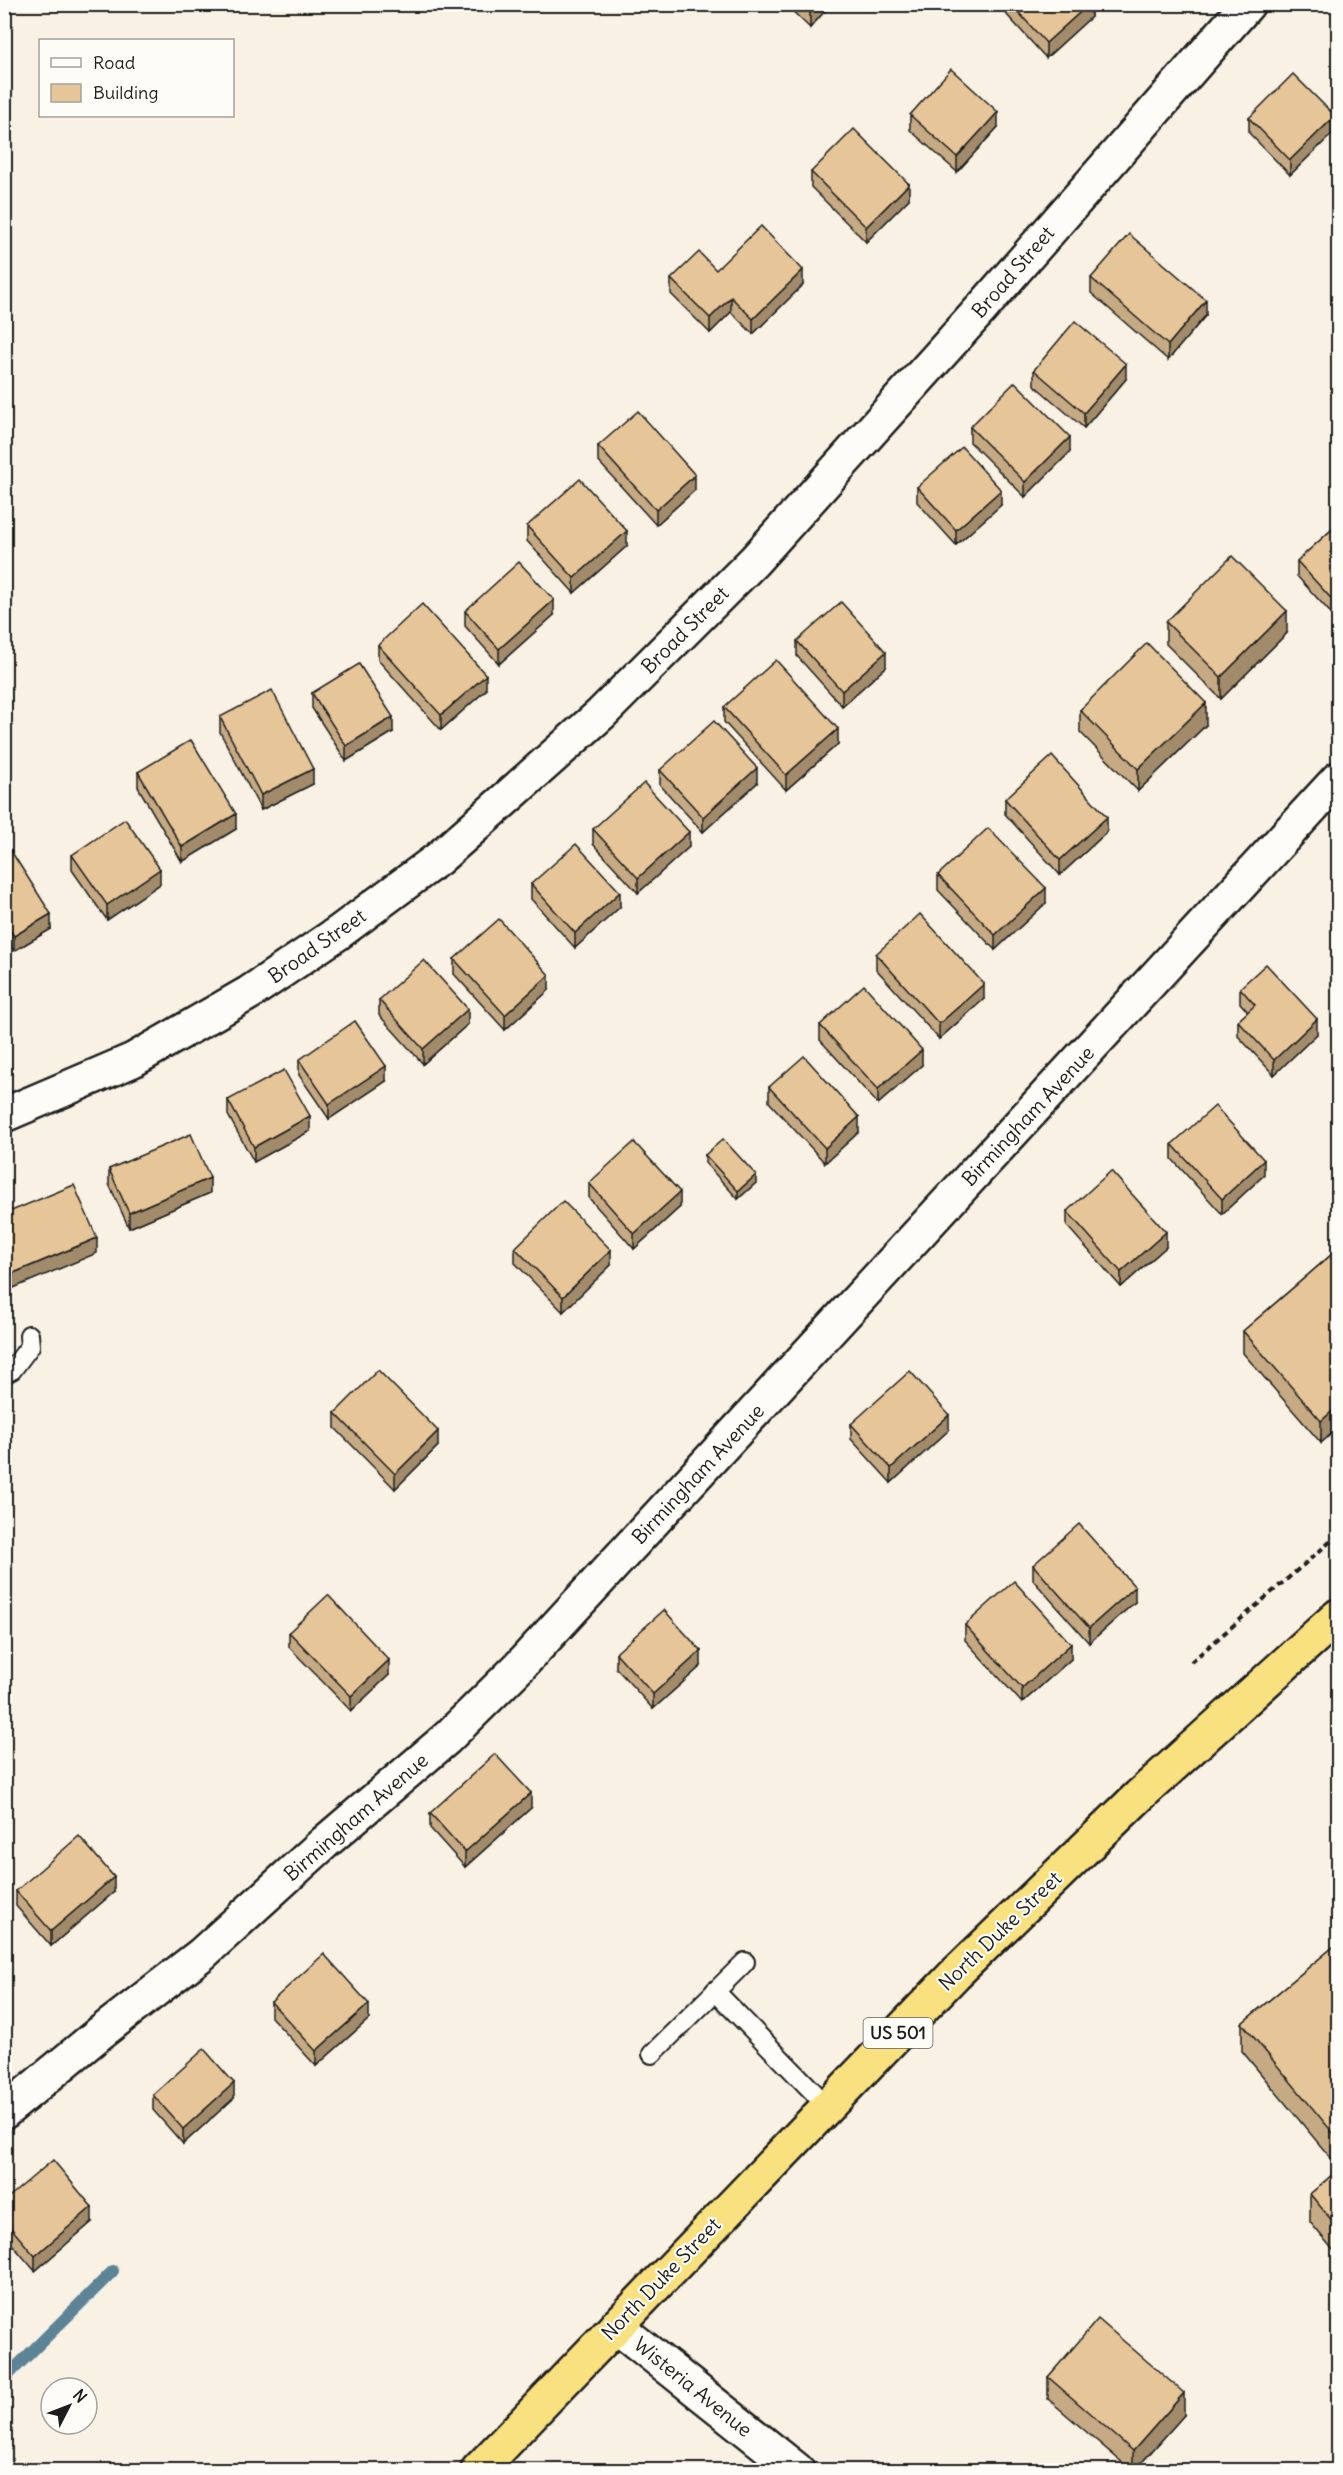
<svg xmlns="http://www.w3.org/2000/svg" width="1343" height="2475" font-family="Delius,sans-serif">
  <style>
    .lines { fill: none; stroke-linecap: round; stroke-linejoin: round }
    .stream { stroke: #5d8397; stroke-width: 12 }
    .lane-casing { stroke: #1c1c1c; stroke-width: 22 }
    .street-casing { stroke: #1c1c1c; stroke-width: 38 }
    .secondary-casing { stroke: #1c1c1c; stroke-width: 38 }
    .highway-casing { stroke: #1c1c1c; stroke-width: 38 }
    .path { stroke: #1c1c1c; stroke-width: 4; stroke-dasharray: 6 4.5; stroke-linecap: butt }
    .lane { stroke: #fdfcf7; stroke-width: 18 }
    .street { stroke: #fdfcf7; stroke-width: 33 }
    .secondary { stroke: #fdfcf7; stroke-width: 33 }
    .highway { stroke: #fae180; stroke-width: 33 }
    .wall { fill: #c6aa83; stroke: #1c1c1c; stroke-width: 1.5 }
    .shaded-wall { fill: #a18b6a; stroke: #1c1c1c; stroke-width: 1.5 }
    .building { fill: #e6c698; stroke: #1c1c1c; stroke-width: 1.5 }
    .labels { text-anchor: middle; stroke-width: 4.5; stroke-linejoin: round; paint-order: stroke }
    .shield { fill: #fdfcf7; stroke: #605f5e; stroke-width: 1.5 }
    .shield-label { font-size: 18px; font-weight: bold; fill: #1c1c1c }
    .street-label { font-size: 20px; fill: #1c1c1c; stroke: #fdfcf7 }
  </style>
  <rect width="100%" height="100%" fill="#f8f1e4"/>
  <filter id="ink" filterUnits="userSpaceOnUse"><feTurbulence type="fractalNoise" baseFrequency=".0167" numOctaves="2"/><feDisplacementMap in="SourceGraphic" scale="12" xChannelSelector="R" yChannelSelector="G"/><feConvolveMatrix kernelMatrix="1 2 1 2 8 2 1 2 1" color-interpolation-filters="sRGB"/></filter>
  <g filter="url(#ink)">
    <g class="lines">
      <path class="stream" d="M 4,2379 L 113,2271"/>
      <defs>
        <g id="lane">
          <path d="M 4,1374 L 12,1370 L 30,1346 L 29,1335"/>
          <path d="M 715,1991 L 827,2106"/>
          <path d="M 652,2054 L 745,1962"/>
        </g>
        <g id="street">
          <path d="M 4,2112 L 100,2033 L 202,1954 L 324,1843 L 446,1739 L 519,1667 L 1338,779"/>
          <path d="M 616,2326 L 797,2470"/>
        </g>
        <path id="secondary" d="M 4,1115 L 133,1060 L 249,993 L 338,933 L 438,859 L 601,714 L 754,561 L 981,309 L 1248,4"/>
        <path id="highway" d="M 478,2470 L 955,1974 L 1139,1796 L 1338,1616"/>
      </defs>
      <use href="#lane" class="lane-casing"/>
      <use href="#street" class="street-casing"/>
      <use href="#secondary" class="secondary-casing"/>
      <use href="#highway" class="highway-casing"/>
      <path class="path" d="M 1191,1662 L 1338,1535"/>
      <use href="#lane" class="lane"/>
      <use href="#street" class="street"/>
      <use href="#secondary" class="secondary"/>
      <use href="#highway" class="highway"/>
    </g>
    <g class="wall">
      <path d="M 785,4 L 831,4 L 810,28 Z"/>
      <path d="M 997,4 L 1091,4 L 1091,17 L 1046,58 Z"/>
      <path d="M 910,115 L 998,127 L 957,172 L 910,130 Z"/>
      <path d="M 1249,118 L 1335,131 L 1290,175 L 1249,133 Z"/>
      <path d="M 811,172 L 909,199 L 866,242 L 811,187 Z"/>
      <path d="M 716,270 L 803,285 L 753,334 L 731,312 L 710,333 L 671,294 L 671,279 Z"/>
      <path d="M 1091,278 L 1206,315 L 1168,360 L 1091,293 Z"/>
      <path d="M 1034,370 L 1126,379 L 1084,428 L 1034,385 Z"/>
      <path d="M 970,427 L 1070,452 L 1025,497 L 970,442 Z"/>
      <path d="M 598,446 L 695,490 L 656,525 L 598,461 Z"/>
      <path d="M 917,487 L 1001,505 L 956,545 L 917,502 Z"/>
      <path d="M 1338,524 L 1338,621 L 1297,576 L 1297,561 Z"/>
      <path d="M 527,526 L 627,546 L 574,593 L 527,541 Z"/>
      <path d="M 465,611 L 554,615 L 499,664 L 465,626 Z"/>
      <path d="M 1166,622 L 1287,633 L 1221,699 L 1166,644 Z"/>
      <path d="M 797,641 L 886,667 L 842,706 L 797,656 Z"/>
      <path d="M 378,645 L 486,690 L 441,730 L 378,660 Z"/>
      <path d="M 312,693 L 393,732 L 346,761 L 312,708 Z"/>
      <path d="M 724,707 L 838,744 L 786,790 L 724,722 Z"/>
      <path d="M 1080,710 L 1206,725 L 1138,791 L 1080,732 Z"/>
      <path d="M 220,717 L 313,784 L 261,810 L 220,732 Z"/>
      <path d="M 660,770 L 757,783 L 703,832 L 660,785 Z"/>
      <path d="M 138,772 L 236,829 L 182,862 L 138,787 Z"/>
      <path d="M 1005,799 L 1107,832 L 1060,875 L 1005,814 Z"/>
      <path d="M 593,829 L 689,847 L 638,893 L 593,844 Z"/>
      <path d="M 4,840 L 51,929 L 14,951 L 4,936 Z"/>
      <path d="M 72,855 L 160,884 L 107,920 L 72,870 Z"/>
      <path d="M 938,875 L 1046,903 L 995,950 L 938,890 Z"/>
      <path d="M 531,884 L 620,907 L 575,948 L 531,899 Z"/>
      <path d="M 876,954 L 984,999 L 939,1039 L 876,969 Z"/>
      <path d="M 454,959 L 549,990 L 505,1030 L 454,974 Z"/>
      <path d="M 1240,988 L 1317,1034 L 1274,1075 L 1238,1036 L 1238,1021 L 1248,1012 L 1240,1003 Z"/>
      <path d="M 379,1000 L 468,1024 L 423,1064 L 379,1015 Z"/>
      <path d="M 820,1025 L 922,1065 L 878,1104 L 820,1040 Z"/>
      <path d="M 299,1060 L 386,1081 L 329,1119 L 299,1075 Z"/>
      <path d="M 769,1087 L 859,1132 L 825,1163 L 769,1102 Z"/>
      <path d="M 228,1100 L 310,1131 L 254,1162 L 228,1115 Z"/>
      <path d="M 1172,1144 L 1264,1175 L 1222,1214 L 1172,1159 Z"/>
      <path d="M 705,1155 L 756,1183 L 738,1199 L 705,1163 Z"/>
      <path d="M 109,1169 L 210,1193 L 129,1228 L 109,1184 Z"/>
      <path d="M 589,1183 L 680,1207 L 634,1249 L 589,1198 Z"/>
      <path d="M 1067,1211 L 1166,1247 L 1121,1287 L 1067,1226 Z"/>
      <path d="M 515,1248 L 611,1265 L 563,1312 L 515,1263 Z"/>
      <path d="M 1338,1249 L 1321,1443 L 1243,1353 L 1243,1331 Z"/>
      <path d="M 335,1413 L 438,1446 L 395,1489 L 335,1428 Z"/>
      <path d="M 851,1424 L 949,1430 L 891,1483 L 851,1439 Z"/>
      <path d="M 1033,1565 L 1135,1602 L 1089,1643 L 1033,1580 Z"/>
      <path d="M 965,1625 L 1071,1659 L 1022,1703 L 965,1640 Z"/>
      <path d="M 289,1632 L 389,1675 L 351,1711 L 289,1647 Z"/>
      <path d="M 616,1653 L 701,1666 L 653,1709 L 616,1668 Z"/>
      <path d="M 531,1808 L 465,1867 L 430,1828 L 430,1813 Z"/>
      <path d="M 16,1891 L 114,1892 L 51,1946 L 16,1906 Z"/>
      <path d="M 1338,1943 L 1338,2167 L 1242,2051 L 1242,2023 Z"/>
      <path d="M 271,2002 L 369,2019 L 316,2066 L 271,2017 Z"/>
      <path d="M 153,2095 L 234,2098 L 183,2144 L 153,2110 Z"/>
      <path d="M 1338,2170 L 1338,2256 L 1310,2222 L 1310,2194 Z"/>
      <path d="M 4,2201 L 92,2222 L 35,2271 L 4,2235 Z"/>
      <path d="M 1048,2377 L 1184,2415 L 1135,2470 L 1131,2470 L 1048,2399 Z"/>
    </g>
    <g class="shaded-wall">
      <path d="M 818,4 L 831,4 L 810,28 L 810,13 Z"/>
      <path d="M 1089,4 L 1091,4 L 1091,17 L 1046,58 L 1046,43 Z"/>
      <path d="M 998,112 L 998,127 L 957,172 L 957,157 Z"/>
      <path d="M 1335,116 L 1335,131 L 1290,175 L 1290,160 Z"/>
      <path d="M 909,184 L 909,199 L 866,242 L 866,227 Z"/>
      <path d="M 803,270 L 803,285 L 753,334 L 753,319 Z"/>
      <path d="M 731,297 L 731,312 L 710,333 L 710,318 Z"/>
      <path d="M 1206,300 L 1206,315 L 1168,360 L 1168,345 Z"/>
      <path d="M 1126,364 L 1126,379 L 1084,428 L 1084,413 Z"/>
      <path d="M 1070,437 L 1070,452 L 1025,497 L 1025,482 Z"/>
      <path d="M 695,475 L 695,490 L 656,525 L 656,510 Z"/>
      <path d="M 1001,490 L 1001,505 L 956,545 L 956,530 Z"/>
      <path d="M 627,531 L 627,546 L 574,593 L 574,578 Z"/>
      <path d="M 554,600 L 554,615 L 499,664 L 499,649 Z"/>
      <path d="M 1287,611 L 1287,633 L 1221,699 L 1221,677 Z"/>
      <path d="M 886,652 L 886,667 L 842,706 L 842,691 Z"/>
      <path d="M 486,675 L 486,690 L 441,730 L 441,715 Z"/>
      <path d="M 1206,703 L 1206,725 L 1138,791 L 1138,769 Z"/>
      <path d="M 393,717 L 393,732 L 346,761 L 346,746 Z"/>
      <path d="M 838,729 L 838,744 L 786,790 L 786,775 Z"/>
      <path d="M 757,768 L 757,783 L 703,832 L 703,817 Z"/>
      <path d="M 313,769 L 313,784 L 261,810 L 261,795 Z"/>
      <path d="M 236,814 L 236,829 L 182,862 L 182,847 Z"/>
      <path d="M 1107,817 L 1107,832 L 1060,875 L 1060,860 Z"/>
      <path d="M 689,832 L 689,847 L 638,893 L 638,878 Z"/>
      <path d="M 160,869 L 160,884 L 107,920 L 107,905 Z"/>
      <path d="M 1046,888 L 1046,903 L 995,950 L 995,935 Z"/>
      <path d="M 620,892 L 620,907 L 575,948 L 575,933 Z"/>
      <path d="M 51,914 L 51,929 L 14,951 L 14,936 Z"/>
      <path d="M 549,975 L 549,990 L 505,1030 L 505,1015 Z"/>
      <path d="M 984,984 L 984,999 L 939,1039 L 939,1024 Z"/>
      <path d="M 468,1009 L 468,1024 L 423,1064 L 423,1049 Z"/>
      <path d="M 1317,1019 L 1317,1034 L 1274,1075 L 1274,1060 Z"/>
      <path d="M 922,1050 L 922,1065 L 878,1104 L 878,1089 Z"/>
      <path d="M 386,1066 L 386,1081 L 329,1119 L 329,1104 Z"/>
      <path d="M 310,1116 L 310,1131 L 254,1162 L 254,1147 Z"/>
      <path d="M 859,1117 L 859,1132 L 825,1163 L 825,1148 Z"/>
      <path d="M 1264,1160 L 1264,1175 L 1222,1214 L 1222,1199 Z"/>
      <path d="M 756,1175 L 756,1183 L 738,1199 L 738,1191 Z"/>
      <path d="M 210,1178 L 210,1193 L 129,1228 L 129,1213 Z"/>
      <path d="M 680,1192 L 680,1207 L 634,1249 L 634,1234 Z"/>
      <path d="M 1166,1232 L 1166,1247 L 1121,1287 L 1121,1272 Z"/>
      <path d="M 97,1238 L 97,1253 L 4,1292 L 4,1277 Z"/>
      <path d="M 611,1250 L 611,1265 L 563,1312 L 563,1297 Z"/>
      <path d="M 1338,1406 L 1338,1428 L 1321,1443 L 1321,1421 Z"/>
      <path d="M 949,1415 L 949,1430 L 891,1483 L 891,1468 Z"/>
      <path d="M 438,1431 L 438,1446 L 395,1489 L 395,1474 Z"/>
      <path d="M 1135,1587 L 1135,1602 L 1089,1643 L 1089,1628 Z"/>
      <path d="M 1071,1644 L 1071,1659 L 1022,1703 L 1022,1688 Z"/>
      <path d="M 701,1651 L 701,1666 L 653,1709 L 653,1694 Z"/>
      <path d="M 389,1660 L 389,1675 L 351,1711 L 351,1696 Z"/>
      <path d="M 531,1793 L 531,1808 L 465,1867 L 465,1852 Z"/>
      <path d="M 114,1877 L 114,1892 L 51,1946 L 51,1931 Z"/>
      <path d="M 369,2004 L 369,2019 L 316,2066 L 316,2051 Z"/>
      <path d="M 234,2083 L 234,2098 L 183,2144 L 183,2129 Z"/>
      <path d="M 92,2207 L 92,2222 L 35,2271 L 35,2256 Z"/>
      <path d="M 1184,2393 L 1184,2415 L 1135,2470 L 1133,2470 L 1133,2451 Z"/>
    </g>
    <g class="building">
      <path d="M 801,4 L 818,4 L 810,13 Z"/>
      <path d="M 1011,4 L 1089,4 L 1046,43 Z"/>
      <path d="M 951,69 L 998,112 L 957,157 L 910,115 Z"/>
      <path d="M 1293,74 L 1335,116 L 1290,160 L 1249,118 Z"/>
      <path d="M 854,129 L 909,184 L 866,227 L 811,172 Z"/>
      <path d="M 761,226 L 803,270 L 753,319 L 731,297 L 710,318 L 671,279 L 699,252 L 716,270 Z"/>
      <path d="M 1129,234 L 1206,300 L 1168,345 L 1091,278 Z"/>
      <path d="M 1075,321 L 1126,364 L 1084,413 L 1034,370 Z"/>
      <path d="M 1015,382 L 1070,437 L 1025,482 L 970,427 Z"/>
      <path d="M 638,411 L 695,475 L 656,510 L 598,446 Z"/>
      <path d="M 962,447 L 1001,490 L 956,530 L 917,487 Z"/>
      <path d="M 580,479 L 627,531 L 574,578 L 527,526 Z"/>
      <path d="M 1338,524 L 1338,606 L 1297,561 Z"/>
      <path d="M 1232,556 L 1287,611 L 1221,677 L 1166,622 Z"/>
      <path d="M 519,562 L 554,600 L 499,649 L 465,611 Z"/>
      <path d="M 841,602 L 886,652 L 842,691 L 797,641 Z"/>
      <path d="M 422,604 L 486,675 L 441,715 L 378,645 Z"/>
      <path d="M 1147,643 L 1206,703 L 1138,769 L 1080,710 Z"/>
      <path d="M 776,660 L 838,729 L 786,775 L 724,707 Z"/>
      <path d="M 359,664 L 393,717 L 346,746 L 312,693 Z"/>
      <path d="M 272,690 L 313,769 L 261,795 L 220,717 Z"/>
      <path d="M 714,721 L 757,768 L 703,817 L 660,770 Z"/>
      <path d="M 191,740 L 236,814 L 182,847 L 138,772 Z"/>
      <path d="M 1052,756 L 1107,817 L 1060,860 L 1005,799 Z"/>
      <path d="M 644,783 L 689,832 L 638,878 L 593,829 Z"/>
      <path d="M 125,819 L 160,869 L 107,905 L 72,855 Z"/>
      <path d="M 988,828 L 1046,888 L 995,935 L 938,875 Z"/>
      <path d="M 4,840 L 51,914 L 14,936 L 4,921 Z"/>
      <path d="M 576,844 L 620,892 L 575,933 L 531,884 Z"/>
      <path d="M 920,914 L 984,984 L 939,1024 L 876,954 Z"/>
      <path d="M 499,919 L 549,975 L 505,1015 L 454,959 Z"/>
      <path d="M 424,960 L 468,1009 L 423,1049 L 379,1000 Z"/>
      <path d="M 1266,964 L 1317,1019 L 1274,1060 L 1238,1021 L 1255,1005 L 1240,988 Z"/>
      <path d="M 864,985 L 922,1050 L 878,1089 L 820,1025 Z"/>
      <path d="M 355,1021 L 386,1066 L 329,1104 L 299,1060 Z"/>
      <path d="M 804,1056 L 859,1117 L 825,1148 L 769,1087 Z"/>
      <path d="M 284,1070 L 310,1116 L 254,1147 L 228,1100 Z"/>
      <path d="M 1215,1106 L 1264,1160 L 1222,1199 L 1172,1144 Z"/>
      <path d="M 191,1134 L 210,1178 L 129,1213 L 109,1169 Z"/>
      <path d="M 723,1139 L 756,1175 L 738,1191 L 705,1155 Z"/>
      <path d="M 634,1142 L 680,1192 L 634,1234 L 589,1183 Z"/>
      <path d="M 1111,1171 L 1166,1232 L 1121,1272 L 1067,1211 Z"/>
      <path d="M 74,1185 L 97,1238 L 4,1277 L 4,1214 Z"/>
      <path d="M 563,1201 L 611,1250 L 563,1297 L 515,1248 Z"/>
      <path d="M 1338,1249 L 1338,1406 L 1321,1421 L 1243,1331 Z"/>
      <path d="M 378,1370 L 438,1431 L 395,1474 L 335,1413 Z"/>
      <path d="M 910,1371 L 949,1415 L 891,1468 L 851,1424 Z"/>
      <path d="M 1079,1524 L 1135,1587 L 1089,1628 L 1033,1565 Z"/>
      <path d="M 1014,1581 L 1071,1644 L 1022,1688 L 965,1625 Z"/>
      <path d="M 328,1595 L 389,1660 L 351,1696 L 289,1632 Z"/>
      <path d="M 664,1610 L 701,1651 L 653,1694 L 616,1653 Z"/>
      <path d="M 495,1754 L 531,1793 L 465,1852 L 430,1813 Z"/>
      <path d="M 79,1836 L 114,1877 L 51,1931 L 16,1891 Z"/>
      <path d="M 1338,1943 L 1338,2139 L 1242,2023 Z"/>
      <path d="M 324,1954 L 369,2004 L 316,2051 L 271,2002 Z"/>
      <path d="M 204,2049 L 234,2083 L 183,2129 L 153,2095 Z"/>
      <path d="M 53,2160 L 92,2207 L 35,2256 L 4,2220 L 4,2201 Z"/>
      <path d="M 1338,2170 L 1338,2228 L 1310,2194 Z"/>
      <path d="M 1098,2319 L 1184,2393 L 1133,2451 L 1048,2377 Z"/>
    </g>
  </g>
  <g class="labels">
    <rect class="shield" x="863.5" y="2018" width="69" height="30" rx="4.5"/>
    <g class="shield-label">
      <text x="898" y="2039">US 501</text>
    </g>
    <g class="street-label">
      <text transform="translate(1013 272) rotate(-49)" y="7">Broad Street</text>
      <text transform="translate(685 630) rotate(-45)" y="7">Broad Street</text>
      <text transform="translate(317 946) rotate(-35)" y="7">Broad Street</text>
      <text transform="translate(1028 1116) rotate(-47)" y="7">Birmingham Avenue</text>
      <text transform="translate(698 1474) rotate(-47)" y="7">Birmingham Avenue</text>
      <text transform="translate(356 1817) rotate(-41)" y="7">Birmingham Avenue</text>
      <text transform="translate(1000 1931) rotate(-44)" y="7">North Duke Street</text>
      <text transform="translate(661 2279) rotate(-46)" y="7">North Duke Street</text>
      <text transform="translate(693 2387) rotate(39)" y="7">Wisteria Avenue</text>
    </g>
  </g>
  <rect width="1343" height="2475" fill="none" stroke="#fdfcf7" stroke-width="24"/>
  <rect x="12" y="12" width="1319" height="2451" fill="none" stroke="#1c1c1c" stroke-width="2" filter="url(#ink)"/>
  <rect x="39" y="39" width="195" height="78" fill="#fdfcf7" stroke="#a3a29f" stroke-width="1.5"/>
  <rect x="51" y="58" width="30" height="9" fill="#fdfcf7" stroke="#a3a29f" stroke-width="1.5"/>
  <text x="93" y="69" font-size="18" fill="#1c1c1c">Road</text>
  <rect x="51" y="84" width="30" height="18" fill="#e6c698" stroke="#a3a29f" stroke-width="1.5"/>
  <text x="93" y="99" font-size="18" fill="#1c1c1c">Building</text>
  <g transform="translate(69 2406) rotate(48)"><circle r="28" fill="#fdfcf7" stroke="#a3a29f" stroke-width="1.5"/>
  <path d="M0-4.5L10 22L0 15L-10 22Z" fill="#1c1c1c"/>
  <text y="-9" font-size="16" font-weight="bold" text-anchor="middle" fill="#1c1c1c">N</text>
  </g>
</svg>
